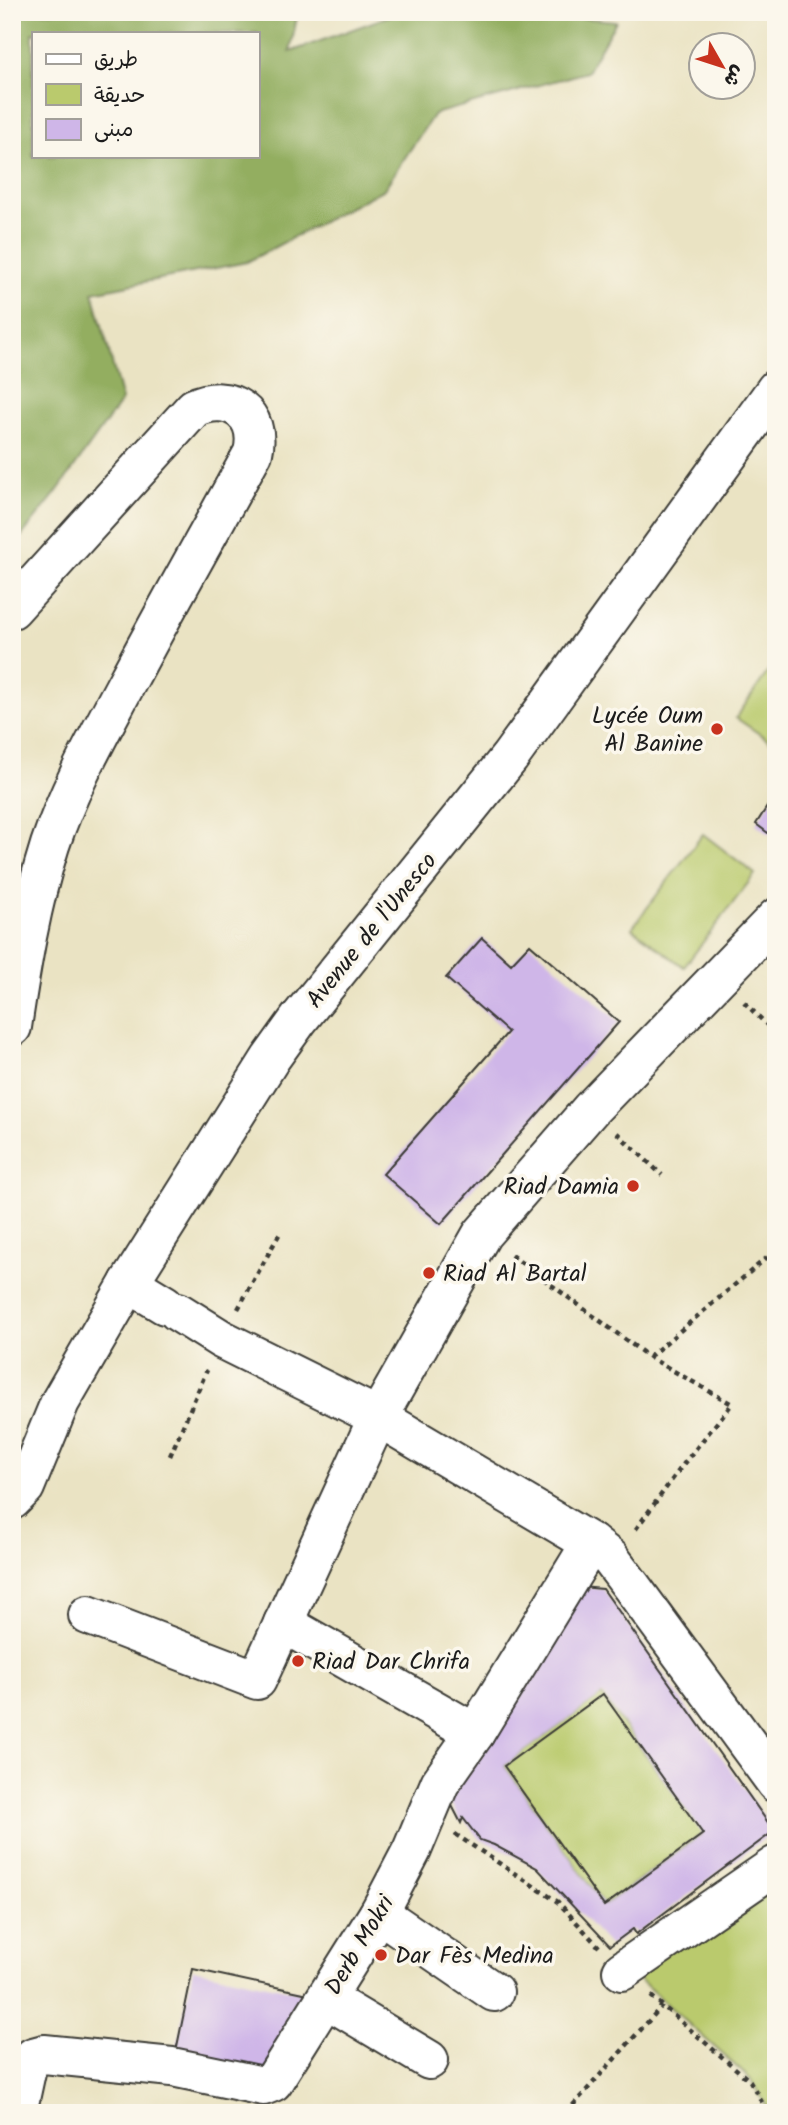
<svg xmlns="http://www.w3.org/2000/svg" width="788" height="2125" font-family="Kalam,'Playpen Sans Arabic',sans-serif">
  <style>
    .green { fill: #baca6d; stroke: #6b7344; stroke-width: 2 }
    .forest { fill: #93ae60; stroke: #58653e; stroke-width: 2; fill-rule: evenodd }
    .building { fill: #cfb6e8; fill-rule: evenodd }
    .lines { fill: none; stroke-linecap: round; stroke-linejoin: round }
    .minor-casing { stroke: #3b3a35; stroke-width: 42 }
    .major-casing { stroke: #3b3a35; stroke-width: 42 }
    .path { stroke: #3b3a35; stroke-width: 4.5; stroke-dasharray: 5 5; stroke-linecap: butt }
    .minor { stroke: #fff; stroke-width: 38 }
    .major { stroke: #fff; stroke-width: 38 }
    .poi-dot { fill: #c8321e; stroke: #fbf7ec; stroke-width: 2.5 }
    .labels { text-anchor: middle; stroke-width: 7; stroke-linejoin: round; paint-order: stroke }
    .poi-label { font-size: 24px; fill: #1c1c1c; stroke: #fbf7ec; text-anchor: start }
    .street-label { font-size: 24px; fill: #1c1c1c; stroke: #fbf7ec }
  </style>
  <rect width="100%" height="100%" fill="#fbf7ec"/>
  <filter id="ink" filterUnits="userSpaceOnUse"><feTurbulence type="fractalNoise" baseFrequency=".0143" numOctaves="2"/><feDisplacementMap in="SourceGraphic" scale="14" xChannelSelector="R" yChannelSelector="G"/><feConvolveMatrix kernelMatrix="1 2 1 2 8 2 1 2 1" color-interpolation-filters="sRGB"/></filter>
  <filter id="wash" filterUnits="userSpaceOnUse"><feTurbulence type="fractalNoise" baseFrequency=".00686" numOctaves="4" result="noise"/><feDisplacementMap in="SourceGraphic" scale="28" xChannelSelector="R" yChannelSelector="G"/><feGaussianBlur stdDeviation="1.57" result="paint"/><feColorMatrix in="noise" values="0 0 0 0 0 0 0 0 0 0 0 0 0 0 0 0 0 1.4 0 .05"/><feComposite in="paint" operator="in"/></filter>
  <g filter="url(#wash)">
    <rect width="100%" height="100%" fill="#eae3c3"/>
    <g class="green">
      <path d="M 776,660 L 776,745 L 736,718 Z"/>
      <path d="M 703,834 L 755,874 L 684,967 L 632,928 Z"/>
      <path d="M 601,1695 L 704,1833 L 604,1905 L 504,1766 Z"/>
      <path d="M 776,1877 L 776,2113 L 771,2113 L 751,2080 L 629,1970 Z"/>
    </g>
    <path class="forest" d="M 12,12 L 298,12 L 290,52 L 400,12 L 517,12 L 616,21 L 587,72 L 434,114 L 384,189 L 247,262 L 93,292 L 122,400 L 56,493 L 12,548 ZM 33,33 L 257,33 L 257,156 L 33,156 Z"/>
    <g id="blocks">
      <g class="building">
        <path d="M 776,793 L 776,839 L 756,824 Z"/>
        <path d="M 482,938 L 511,964 L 530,944 L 619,1022 L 441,1224 L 383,1174 L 508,1032 L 446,978 Z"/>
        <path d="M 580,1587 L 603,1589 L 774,1831 L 636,1934 L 633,1929 L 610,1946 L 537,1868 L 494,1845 L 480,1840 L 463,1818 L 461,1823 L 443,1788 ZM 603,1694 L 703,1834 L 604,1906 L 504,1766 Z"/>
        <path d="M 193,1969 L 322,1997 L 267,2079 L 174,2061 Z"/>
      </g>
    </g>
  </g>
  <g filter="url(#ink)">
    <use href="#blocks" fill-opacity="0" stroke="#3b3a35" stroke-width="2"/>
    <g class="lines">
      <defs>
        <g id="minor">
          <path d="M 129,1283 L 165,1305"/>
          <path d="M 178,1312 L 221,1339 L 378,1417 L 591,1543 L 610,1558 L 632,1587 L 776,1783"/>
          <path d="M 88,1615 L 257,1680 L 378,1417 L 482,1234 L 591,1109 L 776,918"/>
          <path d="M 283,1623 L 475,1733"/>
          <path d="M 379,1913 L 494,1992"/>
          <path d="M 622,1971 L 776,1865"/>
          <path d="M 327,1999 L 429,2060"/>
          <path d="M 17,2113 L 27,2067 L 33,2057 L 44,2054 L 172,2067 L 263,2086 L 273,2082 L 379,1913 L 412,1850 L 440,1783 L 475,1733 L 591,1543"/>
        </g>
        <g id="major">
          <path d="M 12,609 L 194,408 C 230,391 262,414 253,453 C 211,529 168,605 127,682 C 99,735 69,788 50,845 C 31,905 21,966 12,1027"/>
          <path d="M 12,1500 L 25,1487 L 60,1402 L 129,1283 L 271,1058 L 299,1019 L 510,757 L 776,389"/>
        </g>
      </defs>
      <use href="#minor" class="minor-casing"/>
      <use href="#major" class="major-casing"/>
      <g class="path">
        <path d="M 744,1002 L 776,1034"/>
        <path d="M 617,1133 L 662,1175"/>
        <path d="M 511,1255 L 649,1357 L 732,1404 L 685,1462 L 633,1533"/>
        <path d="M 238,1309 L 281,1231"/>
        <path d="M 649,1357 L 776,1250"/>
        <path d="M 170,1456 L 207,1370"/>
        <path d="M 455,1834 L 558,1902 L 599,1947"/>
        <path d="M 651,1996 L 750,2081 L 768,2113"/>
        <path d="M 566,2113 L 662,2006"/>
      </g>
      <use href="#minor" class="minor"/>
      <use href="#major" class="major"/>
    </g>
  </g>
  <g class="poi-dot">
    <circle cx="717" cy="729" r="7"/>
    <circle cx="633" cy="1186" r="7"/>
    <circle cx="429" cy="1273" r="7"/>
    <circle cx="298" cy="1661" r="7"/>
    <circle cx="381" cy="1955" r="7"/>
  </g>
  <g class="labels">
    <g class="poi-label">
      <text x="703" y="723" text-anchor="end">Lycée Oum<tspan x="703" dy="28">Al Banine</tspan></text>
      <text x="619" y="1194" text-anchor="end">Riad Damia</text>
      <text x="443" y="1281">Riad Al Bartal</text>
      <text x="312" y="1669">Riad Dar Chrifa</text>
      <text x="395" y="1963">Dar Fès Medina</text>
    </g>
    <g class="street-label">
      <text transform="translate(371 930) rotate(-51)" y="8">Avenue de l'Unesco</text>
      <text transform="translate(359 1945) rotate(-59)" y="8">Derb Mokri</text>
    </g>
  </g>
  <rect width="788" height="2125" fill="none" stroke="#fbf7ec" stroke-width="42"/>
  <rect x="32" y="32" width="228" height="126" fill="#fbf7ec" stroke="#a29f99" stroke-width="2"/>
  <rect x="46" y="54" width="35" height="10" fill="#ffffff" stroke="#a29f99" stroke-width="2"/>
  <text x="94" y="66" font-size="21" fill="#1c1c1c">طريق</text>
  <rect x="46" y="84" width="35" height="21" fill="#baca6d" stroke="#a29f99" stroke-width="2"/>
  <text x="94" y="102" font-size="21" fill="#1c1c1c">حديقة</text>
  <rect x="46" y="119" width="35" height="21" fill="#cfb6e8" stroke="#a29f99" stroke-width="2"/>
  <text x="94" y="136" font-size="21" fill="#1c1c1c">مبنى</text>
  <g transform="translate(722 66) rotate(129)"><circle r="33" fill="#fbf7ec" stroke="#a29f99" stroke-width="2"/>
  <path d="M0-5L12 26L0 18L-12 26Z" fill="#c8321e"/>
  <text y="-10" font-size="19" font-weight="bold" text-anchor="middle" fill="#1c1c1c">ش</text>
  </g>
</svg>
